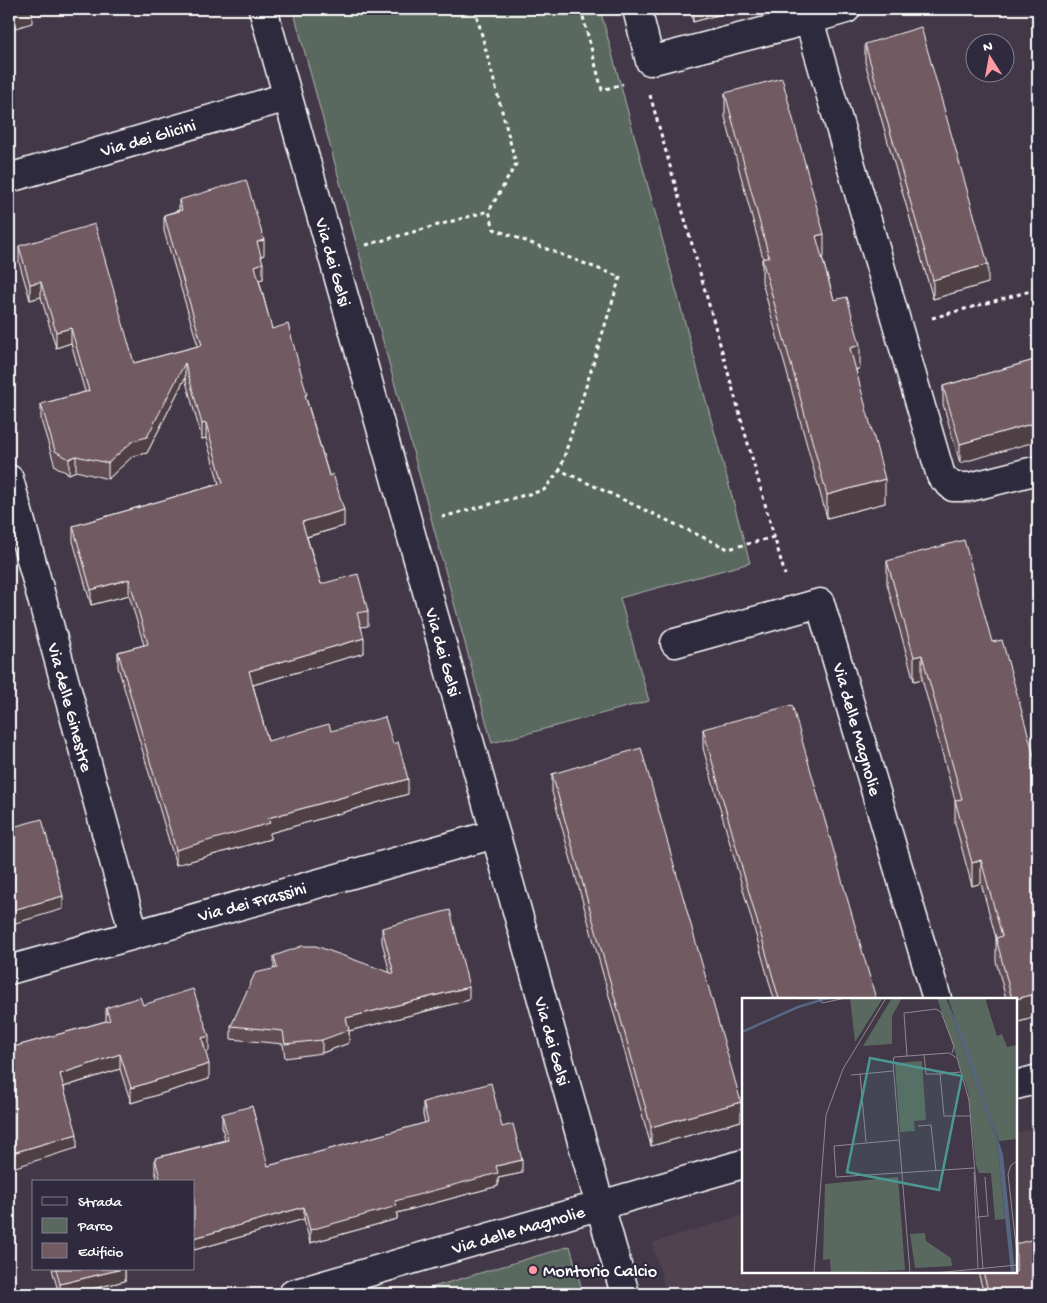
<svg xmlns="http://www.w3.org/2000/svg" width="1047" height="1303" font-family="'Gochi Hand',sans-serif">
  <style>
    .built { fill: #514250 }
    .green { fill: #5a695f; stroke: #acb4af }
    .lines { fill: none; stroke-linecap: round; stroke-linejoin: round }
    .street-casing { stroke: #fff; stroke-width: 31 }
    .path { stroke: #fff; stroke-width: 3; stroke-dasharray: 4 4; stroke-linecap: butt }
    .street { stroke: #2f2a3d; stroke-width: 28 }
    .wall { fill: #624d55; stroke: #fff }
    .shaded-wall { fill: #503f45; stroke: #fff }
    .building { fill: #725a63; stroke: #fff }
    .poi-dot { fill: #ff9aa2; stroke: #2f2a3d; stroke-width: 2 }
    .labels { text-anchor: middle; stroke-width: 4.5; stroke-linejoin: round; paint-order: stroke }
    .street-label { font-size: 18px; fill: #fff; stroke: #2f2a3d }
    .poi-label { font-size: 18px; fill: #fff; stroke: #2f2a3d; text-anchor: start }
    .inset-river { fill: none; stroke: #566781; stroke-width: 2.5 }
    .inset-road { fill: none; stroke: #8e8891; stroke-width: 1 }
    .view { fill: #4b9892; fill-opacity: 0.15; stroke: #4b9892; stroke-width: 2.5 }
    .inset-edge { fill: none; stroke: #fff; stroke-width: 2.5 }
  </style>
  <rect width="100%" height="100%" fill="#433848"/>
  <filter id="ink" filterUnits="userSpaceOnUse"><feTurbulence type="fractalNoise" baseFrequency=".02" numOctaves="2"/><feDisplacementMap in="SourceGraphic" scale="10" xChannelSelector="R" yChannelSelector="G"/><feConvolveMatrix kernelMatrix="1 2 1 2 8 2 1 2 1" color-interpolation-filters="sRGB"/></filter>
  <g filter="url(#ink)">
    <path class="built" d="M 1038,1127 L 1038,1294 L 667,1294 L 652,1243 L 743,1215 L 743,1272 L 1016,1272 L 1016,1134 Z"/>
    <g class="green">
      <path d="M 293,9 L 600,9 L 750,563 L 620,598 L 649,701 L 492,743 Z"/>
      <path d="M 570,1246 L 583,1294 L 410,1294 Z"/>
    </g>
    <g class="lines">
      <defs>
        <g id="street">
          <path d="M 263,9 L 625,1294"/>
          <path d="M 637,9 L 650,61 L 809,20"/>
          <path d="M 846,9 L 809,20 L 941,476 L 953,487 L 970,487 L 1038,470"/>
          <path d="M 9,178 L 287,97"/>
          <path d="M 9,479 L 134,934"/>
          <path d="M 675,643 L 820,603 L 937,999"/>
          <path d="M 9,970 L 495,834"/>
          <path d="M 1016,1085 L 1038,1079"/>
          <path d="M 293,1294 L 743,1164"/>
        </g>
      </defs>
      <use href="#street" class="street-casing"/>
      <g class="path">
        <path d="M 475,9 L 516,164 L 489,211 L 494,229 L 620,277 L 560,470"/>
        <path d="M 581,9 L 602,90 L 623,84"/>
        <path d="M 650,95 L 785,575"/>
        <path d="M 366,245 L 489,211"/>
        <path d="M 932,318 L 1038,289"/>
        <path d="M 442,517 L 544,490 L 560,470 L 728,549 L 774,537"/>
      </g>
      <use href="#street" class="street"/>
    </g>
    <g class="wall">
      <path d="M 690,9 L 739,9 L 693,22 Z"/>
      <path d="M 865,44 L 988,283 L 933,299 L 865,62 Z"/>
      <path d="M 725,93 L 824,257 L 822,257 L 834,300 L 860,368 L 856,370 L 885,503 L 827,518 L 762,282 L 762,259 L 763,258 L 725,117 Z"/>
      <path d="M 179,200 L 264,255 L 261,256 L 263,279 L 259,280 L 272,329 L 307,401 L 344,526 L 307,537 L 321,584 L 368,611 L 368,626 L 361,627 L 364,653 L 253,685 L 268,741 L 331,731 L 393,744 L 408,794 L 270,833 L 270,839 L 176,865 L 118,667 L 118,652 L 144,645 L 129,595 L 91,605 L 73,541 L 73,526 L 219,484 L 206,438 L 202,439 L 185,378 L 147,453 L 133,456 L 108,479 L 76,471 L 69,474 L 55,466 L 41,420 L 41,404 L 85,392 L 71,343 L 56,348 L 41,297 L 30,300 L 19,262 L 19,246 L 134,363 L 198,346 L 164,231 L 164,215 L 179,210 Z"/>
      <path d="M 1038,359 L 960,463 L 943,404 L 943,386 Z"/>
      <path d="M 887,561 L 992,642 L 1038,794 L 1038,1016 L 1016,1023 L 1016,999 L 1006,999 L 996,961 L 996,938 L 981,883 L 972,886 L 955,823 L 955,800 L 922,679 L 914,681 L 887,584 Z"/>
      <path d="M 703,729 L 876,999 L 774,999 L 703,748 Z"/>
      <path d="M 552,774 L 741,1121 L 651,1146 L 552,792 Z"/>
      <path d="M 382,928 L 469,1000 L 349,1031 L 349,1043 L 322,1053 L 285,1058 L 283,1044 L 231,1039 L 231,1026 L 274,968 L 274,956 L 390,973 L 382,942 Z"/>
      <path d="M 143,1005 L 209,1051 L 206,1052 L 209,1079 L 131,1103 L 120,1069 L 64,1087 L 77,1148 L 13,1055 L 13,1047 L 106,1021 L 106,1008 Z"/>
      <path d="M 423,1102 L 502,1127 L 522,1173 L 498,1178 L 498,1186 L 397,1213 L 397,1219 L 310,1243 L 304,1219 L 194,1250 L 194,1182 L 158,1182 L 155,1171 L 155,1158 L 225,1140 L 222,1127 L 222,1114 L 268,1166 L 425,1123 L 423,1115 Z"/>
      <path d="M 52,1269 L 125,1269 L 125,1281 L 70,1294 L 59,1294 Z"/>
      <path d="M 978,1272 L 1016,1272 L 1038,1294 L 984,1294 Z"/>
    </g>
    <g class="shaded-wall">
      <path d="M 17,9 L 32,9 L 32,23 L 9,30 L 9,11 Z"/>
      <path d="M 693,9 L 739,9 L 693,22 Z"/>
      <path d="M 824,234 L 824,257 L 816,259 L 816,236 Z"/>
      <path d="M 264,240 L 264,255 L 257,257 L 257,242 Z"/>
      <path d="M 263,263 L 263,279 L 255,281 L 255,266 Z"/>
      <path d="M 988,264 L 988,283 L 933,299 L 933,280 Z"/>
      <path d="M 41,282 L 41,297 L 30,300 L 30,284 Z"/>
      <path d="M 71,328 L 71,343 L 56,348 L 56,332 Z"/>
      <path d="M 860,345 L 860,368 L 850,372 L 850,348 Z"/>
      <path d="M 185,363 L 185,378 L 147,453 L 133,456 L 108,479 L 108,463 Z"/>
      <path d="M 1038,422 L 1038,441 L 960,463 L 960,444 Z"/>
      <path d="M 206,423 L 206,438 L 202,439 L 202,424 Z"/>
      <path d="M 76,456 L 76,471 L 69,474 L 69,459 Z"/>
      <path d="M 885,479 L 885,503 L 827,518 L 827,495 Z"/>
      <path d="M 344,510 L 344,526 L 302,538 L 302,522 Z"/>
      <path d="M 129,579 L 129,595 L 91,605 L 91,590 Z"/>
      <path d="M 364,638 L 364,653 L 249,686 L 249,671 Z"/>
      <path d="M 922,655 L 922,679 L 914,681 L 914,657 Z"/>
      <path d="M 1038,770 L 1038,794 L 1032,772 Z"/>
      <path d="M 408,779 L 408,794 L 270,833 L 270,839 L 176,865 L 176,850 L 268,818 Z"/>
      <path d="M 981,860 L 981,883 L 972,886 L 972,863 Z"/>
      <path d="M 63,896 L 63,909 L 9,925 L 9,911 Z"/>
      <path d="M 469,987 L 469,1000 L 349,1031 L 349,1043 L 322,1053 L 322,1040 L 346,1018 Z"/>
      <path d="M 1038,993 L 1038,1016 L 1016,1023 L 1016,999 Z"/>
      <path d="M 209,1036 L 209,1051 L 202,1053 L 202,1038 Z"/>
      <path d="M 120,1054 L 120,1069 L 60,1088 L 60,1074 Z"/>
      <path d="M 209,1064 L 209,1079 L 131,1103 L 131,1088 Z"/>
      <path d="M 741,1102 L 741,1121 L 651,1146 L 651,1127 Z"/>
      <path d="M 77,1134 L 77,1148 L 9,1169 L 9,1154 Z"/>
      <path d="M 522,1160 L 522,1173 L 498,1178 L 498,1186 L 397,1213 L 397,1219 L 310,1243 L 310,1230 L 496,1166 Z"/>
      <path d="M 304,1207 L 304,1219 L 194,1250 L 194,1238 Z"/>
      <path d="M 122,1269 L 125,1269 L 125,1281 L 70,1294 L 60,1294 L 60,1284 Z"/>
    </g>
    <g class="building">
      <path d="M 9,9 L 17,9 L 9,11 Z"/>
      <path d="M 921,27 L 988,264 L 933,280 L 865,44 Z"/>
      <path d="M 782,78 L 824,234 L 816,236 L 834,300 L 847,297 L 860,345 L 850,348 L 885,479 L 827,495 L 762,259 L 769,257 L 725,93 Z"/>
      <path d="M 246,180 L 264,240 L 257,242 L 263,263 L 255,266 L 272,329 L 288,324 L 307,395 L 305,395 L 329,476 L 333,474 L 344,510 L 302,522 L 321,584 L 358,574 L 368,611 L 357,613 L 364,638 L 249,671 L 268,741 L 329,724 L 331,731 L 385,717 L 393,744 L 398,742 L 408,779 L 268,818 L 270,823 L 176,850 L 118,652 L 148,644 L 129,579 L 91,590 L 73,526 L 223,483 L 206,423 L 202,424 L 185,363 L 147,437 L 133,441 L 108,463 L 76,456 L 69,459 L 55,451 L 41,404 L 89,391 L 71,328 L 56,332 L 41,282 L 30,284 L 19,246 L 95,224 L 134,363 L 202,345 L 164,215 L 182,210 L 179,200 Z"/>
      <path d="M 1038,359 L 1038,422 L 960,444 L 943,386 Z"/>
      <path d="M 964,540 L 992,642 L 1002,640 L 1038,770 L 1032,772 L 1038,795 L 1038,993 L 1016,999 L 1012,999 L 996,938 L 1002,936 L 981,860 L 972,863 L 955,800 L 962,799 L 922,655 L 914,657 L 887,561 Z"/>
      <path d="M 792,705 L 876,999 L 779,999 L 703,729 Z"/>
      <path d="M 641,748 L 741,1102 L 651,1127 L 552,774 Z"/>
      <path d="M 42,819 L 63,896 L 9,911 L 9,828 Z"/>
      <path d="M 450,910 L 469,987 L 346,1018 L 349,1030 L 322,1040 L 285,1044 L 283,1031 L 231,1026 L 255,973 L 277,968 L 274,956 L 302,946 L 316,946 L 394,974 L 382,928 Z"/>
      <path d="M 193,989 L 209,1036 L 202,1038 L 209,1064 L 131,1088 L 120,1054 L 60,1074 L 77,1134 L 9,1154 L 9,1056 L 15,1054 L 13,1047 L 110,1020 L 106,1008 L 140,997 L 143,1005 Z"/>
      <path d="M 491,1083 L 502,1127 L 513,1124 L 522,1160 L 496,1166 L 498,1173 L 395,1201 L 397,1206 L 310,1230 L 304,1207 L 194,1238 L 194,1182 L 161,1182 L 155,1158 L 228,1140 L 222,1114 L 252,1106 L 268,1166 L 428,1122 L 423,1102 Z"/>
      <path d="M 1038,1238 L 1038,1294 L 989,1294 L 983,1272 L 1016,1272 L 1016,1244 Z"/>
      <path d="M 56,1269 L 122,1269 L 60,1284 Z"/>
    </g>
  </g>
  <circle class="poi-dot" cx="533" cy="1270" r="5"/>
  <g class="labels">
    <g class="street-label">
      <text transform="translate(148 137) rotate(-16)" y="6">Via dei Glicini</text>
      <text transform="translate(334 262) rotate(74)" y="6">Via dei Gelsi</text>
      <text transform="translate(444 652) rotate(74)" y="6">Via dei Gelsi</text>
      <text transform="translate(71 707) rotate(75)" y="6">Via delle Ginestre</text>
      <text transform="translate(858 729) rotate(74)" y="6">Via delle Magnolie</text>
      <text transform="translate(252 901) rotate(-15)" y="6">Via dei Frassini</text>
      <text transform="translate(553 1041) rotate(74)" y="6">Via dei Gelsi</text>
      <text transform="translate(518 1229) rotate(-16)" y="6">Via delle Magnolie</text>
    </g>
    <g class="poi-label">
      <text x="543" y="1276">Montorio Calcio</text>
    </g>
  </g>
  <g transform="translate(742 998)">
    <rect width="275" height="275" fill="#433848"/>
    <path d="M 108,0 L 141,0 L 113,44 ZM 150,0 L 160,0 L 150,18 L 150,46 L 121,48 ZM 195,0 L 204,0 L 255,144 L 263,221 L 253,222 L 249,175 L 237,175 L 234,167 L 226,93 ZM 206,0 L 243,0 L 255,38 L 260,36 L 265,49 L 275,47 L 275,141 L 257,143 ZM 180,63 L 184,122 L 172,123 L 173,133 L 158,134 L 153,65 ZM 156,179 L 163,272 L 89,275 L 88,261 L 81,262 L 83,186 ZM 183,235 L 184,243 L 209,260 L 210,268 L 173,270 L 168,236 Z" fill="#5a695f"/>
    <path d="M 204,0 L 221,38 L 261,156 L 273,275 L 269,275 L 255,144 Z" fill="#566781"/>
    <path class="inset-river" d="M 0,34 L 56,9 L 86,0"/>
    <path class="inset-road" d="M 77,0 L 80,5 L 104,0M 182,56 L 184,76 L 198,76M 165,58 L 162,15 L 194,11 L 199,14 L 212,48 L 210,55M 219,74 L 198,76 L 202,118 L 229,118M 118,76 L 124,144M 109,77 L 151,73M 176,128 L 189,127 L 194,173M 157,142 L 92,148 L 94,179 L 232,170M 275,163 L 269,167 L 266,176 L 275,257M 232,174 L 236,271M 235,219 L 246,218 L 243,179M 72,275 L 84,117 L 101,71 L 144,0M 168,275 L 151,64 L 152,59 L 207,55 L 215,60 L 227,102 L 241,271M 193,275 L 275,267"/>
    <path class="view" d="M 128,60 L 220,78 L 197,192 L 105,174 Z"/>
    <rect width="275" height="275" class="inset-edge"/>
  </g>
  <rect width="1047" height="1303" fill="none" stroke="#2f2a3d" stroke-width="30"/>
  <rect x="15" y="15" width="1017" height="1273" fill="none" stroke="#fff" stroke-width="2" filter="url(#ink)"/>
  <rect x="32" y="1180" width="162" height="90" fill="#2f2a3d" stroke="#827f8b"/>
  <rect x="42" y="1197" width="25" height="8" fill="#2f2a3d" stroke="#827f8b"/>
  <text x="78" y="1206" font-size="15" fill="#ffffff">Strada</text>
  <rect x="42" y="1218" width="25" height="15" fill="#5a695f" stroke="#827f8b"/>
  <text x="78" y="1230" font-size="15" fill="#ffffff">Parco</text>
  <rect x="42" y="1243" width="25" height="15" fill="#725a63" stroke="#827f8b"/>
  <text x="78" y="1256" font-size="15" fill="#ffffff">Edificio</text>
  <g transform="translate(990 58) rotate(349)"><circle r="24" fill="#2f2a3d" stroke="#827f8b"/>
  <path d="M0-4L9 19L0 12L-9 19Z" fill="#ff9aa2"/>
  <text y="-8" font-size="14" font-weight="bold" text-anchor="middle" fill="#ffffff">N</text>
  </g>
</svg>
